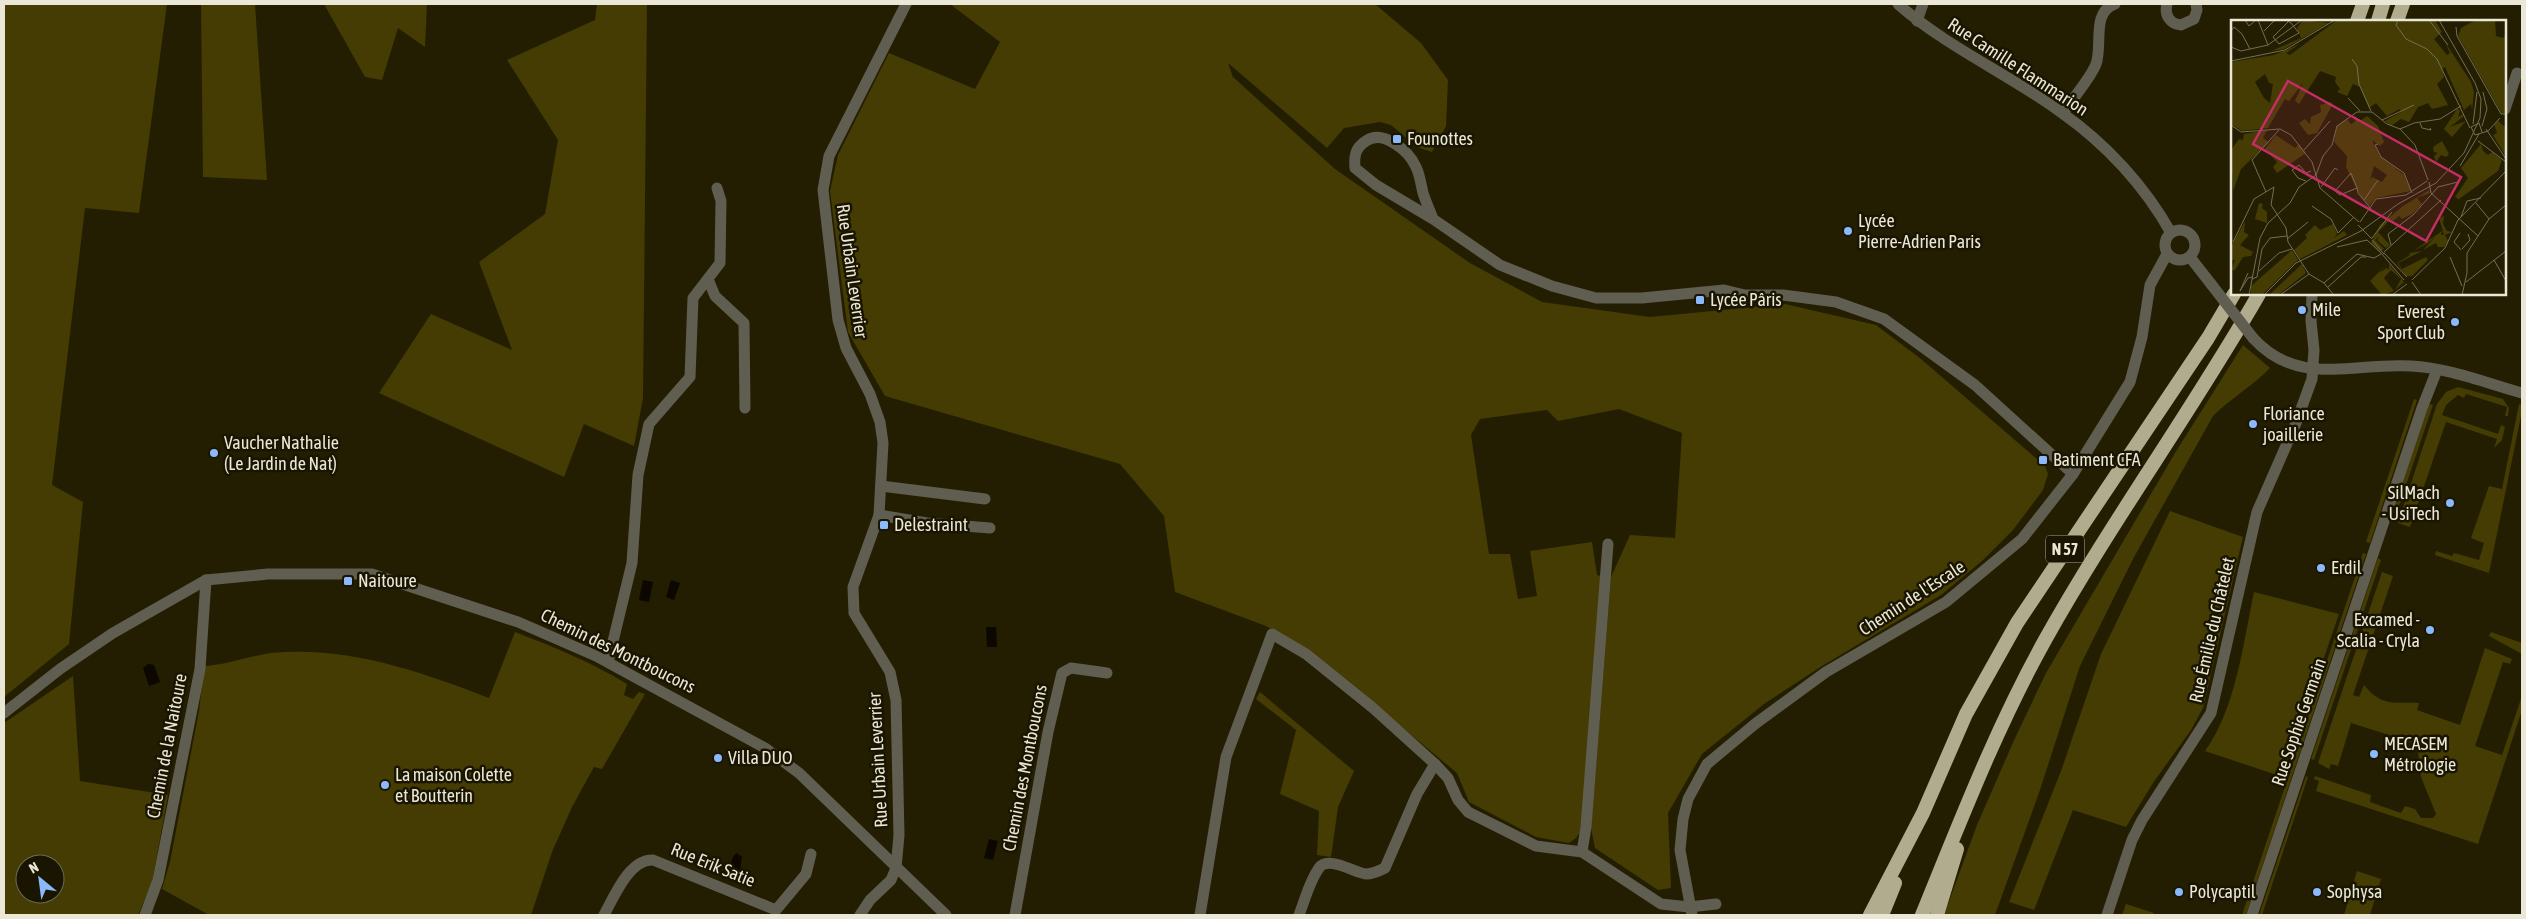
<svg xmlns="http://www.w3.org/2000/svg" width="2526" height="919" font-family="'Asap Condensed',sans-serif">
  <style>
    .green { fill: #443c02; fill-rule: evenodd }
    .water { fill: #0c0700 }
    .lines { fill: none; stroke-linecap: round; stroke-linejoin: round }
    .minor { stroke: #605e51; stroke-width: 11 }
    .trunk { stroke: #b1ac8d; stroke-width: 14 }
    .minor-bridge { stroke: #605e51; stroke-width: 11 }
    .poi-dot { fill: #8bb9fc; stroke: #1a1500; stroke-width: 2 }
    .labels { text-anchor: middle; stroke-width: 5; stroke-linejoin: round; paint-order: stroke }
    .shield { fill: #1a1500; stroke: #aca896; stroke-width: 1 }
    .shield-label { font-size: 16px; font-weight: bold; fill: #eae7d6 }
    .street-label { font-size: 18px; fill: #eae7d6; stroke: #1a1500 }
    .poi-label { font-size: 18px; fill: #eae7d6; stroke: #1a1500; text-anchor: start }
    .inset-road { fill: none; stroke: #736e56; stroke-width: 1 }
    .view { fill: #c62d67; fill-opacity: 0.15; stroke: #c62d67; stroke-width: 2.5 }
    .inset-edge { fill: none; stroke: #eae7d6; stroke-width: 2.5 }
  </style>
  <rect width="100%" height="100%" fill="#231e01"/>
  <g class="green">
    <path d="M 4,4 L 167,4 L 139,213 L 85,208 L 52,485 L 83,502 L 69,644 L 4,697 Z"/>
    <path d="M 201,4 L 255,4 L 267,180 L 203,177 Z"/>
    <path d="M 324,4 L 427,4 L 425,47 L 398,28 L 382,80 L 365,77 Z"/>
    <path d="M 597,4 L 647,4 L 643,398 L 634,446 L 584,424 L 564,477 L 379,393 L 431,314 L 512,350 L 479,262 L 545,214 L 558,140 L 507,60 L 595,20 Z"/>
    <path d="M 950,4 L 1375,4 L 1421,43 L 1448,80 L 1446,126 L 1432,152 L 1417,147 L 1391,125 L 1380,122 L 1344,128 L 1327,148 L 1228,63 L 1233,77 L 1335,169 L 1470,263 L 1542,302 L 1650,317 L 1785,304 L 1876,325 L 1921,359 L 2045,466 L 2048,474 L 2043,490 L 2013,530 L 1982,561 L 1941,595 L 1822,666 L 1764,704 L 1702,754 L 1668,813 L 1671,888 L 1658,890 L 1595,848 L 1591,828 L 1611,577 L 1630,535 L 1675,538 L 1682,433 L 1619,409 L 1558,421 L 1547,410 L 1480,419 L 1471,435 L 1489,554 L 1510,554 L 1518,599 L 1537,596 L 1530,551 L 1592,542 L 1597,575 L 1601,576 L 1582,829 L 1576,838 L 1569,843 L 1536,837 L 1469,802 L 1457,773 L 1314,654 L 1266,626 L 1175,592 L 1164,516 L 1120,464 L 885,396 L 848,332 L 830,191 L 838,155 L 889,53 L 975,89 L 1000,42 Z"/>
    <path d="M 2243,345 L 2270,368 C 2253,386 2231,398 2213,416 L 2133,559 L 2080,666 L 2040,790 L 1995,915 L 1944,915 L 1977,825 L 2015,738 L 2046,673 L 2175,453 Z"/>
    <path d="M 2458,387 L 2503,399 L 2509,408 L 2508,416 L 2505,416 L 2507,407 L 2466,394 L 2464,398 L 2458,395 L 2446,405 L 2442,415 L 2498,434 L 2501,425 L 2505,427 L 2502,440 L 2494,448 L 2497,439 L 2446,422 L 2410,527 L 2398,523 L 2437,404 L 2446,392 Z"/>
    <path d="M 2414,399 L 2417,400 L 2370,543 L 2366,542 Z"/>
    <path d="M 2429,404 L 2433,405 L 2395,518 L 2391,517 Z"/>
    <path d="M 2519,404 L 2522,405 L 2522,411 L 2489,573 L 2435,555 L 2436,551 L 2452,556 L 2454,553 L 2479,560 L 2484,543 L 2471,538 L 2489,486 L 2502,489 Z"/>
    <path d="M 2170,511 L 2243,537 L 2203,708 L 2191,730 L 2153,783 L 2126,827 L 2073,810 L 2034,910 L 2009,902 L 2061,771 L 2101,654 Z"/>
    <path d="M 2363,553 L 2366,554 L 2246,915 L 2242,915 Z"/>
    <path d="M 2378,558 L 2381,560 L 2314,760 L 2311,759 Z"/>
    <path d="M 2382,572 L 2393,576 L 2353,695 L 2359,697 L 2364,685 C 2382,707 2394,702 2419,703 L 2417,710 L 2460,725 L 2485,648 L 2512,659 L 2510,664 L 2503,662 L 2475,746 L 2502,755 L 2522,696 L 2522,710 L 2478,844 L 2316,791 L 2319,781 L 2314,779 L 2315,776 L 2371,795 L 2370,802 L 2401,813 L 2405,806 L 2415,809 L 2421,818 L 2433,818 L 2436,814 L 2421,777 L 2417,742 L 2411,742 L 2351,723 L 2338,766 L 2331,764 L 2329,769 L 2318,763 Z"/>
    <path d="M 2254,592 L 2339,614 L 2283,777 L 2205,751 C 2236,708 2243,644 2254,592 Z"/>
    <path d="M 515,632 C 554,647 591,662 627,684 L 624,695 L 633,699 L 639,692 L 645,694 L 602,769 L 594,767 L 572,807 L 552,852 L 531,915 L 209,915 L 162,889 L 170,862 L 199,711 L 204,666 C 227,665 249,656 271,653 C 348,646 419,671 489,698 Z"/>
    <path d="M 2491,632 L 2522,643 L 2522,654 L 2489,636 Z"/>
    <path d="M 73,676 L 80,781 L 168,795 L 152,883 L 138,915 L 4,915 L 4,723 ZM 25,864 L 55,864 L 55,894 L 25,894 Z"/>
    <path d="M 1260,692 L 1354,771 L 1338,807 L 1331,857 L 1317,855 L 1319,811 L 1280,794 L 1296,730 L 1256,699 Z"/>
    <path d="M 2306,776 L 2308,777 L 2262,915 L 2259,915 Z"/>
    <path d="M 2357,871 L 2381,879 L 2370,915 L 2344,915 Z"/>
    <path d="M 2126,904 L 2154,913 L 2153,915 L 2122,915 Z"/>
  </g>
  <g class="water">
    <path d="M 643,580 L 653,582 L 649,602 L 639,600 Z"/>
    <path d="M 671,580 L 680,583 L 674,600 L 666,597 Z"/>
    <path d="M 986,627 L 996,627 L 997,647 L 987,647 Z"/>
    <path d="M 148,664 L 154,665 L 160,682 L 149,686 L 143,668 Z"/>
    <path d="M 989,839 L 998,841 L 993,860 L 984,858 Z"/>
    <path d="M 737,853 L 742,857 L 740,870 L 737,872 L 729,867 L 734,855 Z"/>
  </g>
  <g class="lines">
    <g class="minor">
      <path d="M 1898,4 C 1948,48 2009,74 2062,113 C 2106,144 2145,186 2171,233"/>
      <path d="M 2167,4 C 2164,15 2170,24 2181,25 L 2194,19 L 2197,10 L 2196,4"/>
      <path d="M 1917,21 L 1923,4"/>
      <path d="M 2505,109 L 2517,73"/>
      <path d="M 2063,113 C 2071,101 2092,76 2096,64 C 2103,45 2091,12 2115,4"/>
      <path d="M 1433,219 C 1430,211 1426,202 1423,193 C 1421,185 1420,175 1416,167 C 1409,151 1383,129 1366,141 C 1355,148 1354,156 1355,168 L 1376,185 L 1433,219 L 1500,265 L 1552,286 L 1596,298 L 1642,298 L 1724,290 L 1745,295 L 1783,295 L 1836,302 L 1884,319 L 1975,385 L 2073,474"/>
      <circle cx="2180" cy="245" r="15"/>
      <path d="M 2190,257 L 2211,284"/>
      <path d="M 708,279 L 715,296 L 744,323 L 745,408"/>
      <path d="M 2253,338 C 2298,388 2354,362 2411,366 C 2449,368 2486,383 2522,393"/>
      <path d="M 881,486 L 985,499"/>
      <path d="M 879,515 L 927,523 L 990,528"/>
      <path d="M 608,662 L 632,563 L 638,475 L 649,424 L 690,377 L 693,298 L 720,263 L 721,201 L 717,188"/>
      <path d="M 4,713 L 60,669 L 113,633 L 206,580 L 268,574 L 372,574 L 518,622 L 596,656 L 765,748 L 799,773 L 946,915"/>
      <path d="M 1582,852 L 1586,827 L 1608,544"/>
      <path d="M 145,915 L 158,880 L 200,669 L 206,580"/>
      <path d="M 604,915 C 614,897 629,859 653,860 L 776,910 L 806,874 L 811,854"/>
      <path d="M 860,915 L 870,900 L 891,880 L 896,868 L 899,835 L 896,700 L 890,672 L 854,613 L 853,587 L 879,515 L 883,443 L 880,422 L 870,394 L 846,348 L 838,320 L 823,190 L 829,156 L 906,4"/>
      <path d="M 1015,915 L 1048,732 L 1062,673 L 1071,668 L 1107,673"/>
      <path d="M 1200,915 L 1226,757 L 1272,634 L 1306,654 L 1373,708 L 1435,764 L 1448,778 L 1458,800 L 1468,812 L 1536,846 L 1582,852 L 1661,904 L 1689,907 L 1716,904"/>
      <path d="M 1299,915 C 1305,900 1309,882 1319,868 C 1328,855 1355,873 1366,874 C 1373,874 1379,871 1385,868 L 1417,794 L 1435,764"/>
      <path d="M 1692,915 L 1680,850 L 1683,819 L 1688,799 L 1707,764 L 1755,724 L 1826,672 L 1946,602 L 2022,539 L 2073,474 L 2130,382 L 2142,337 L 2150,285 L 2167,254"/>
      <path d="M 2107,915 L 2132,840 L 2142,820 L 2211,713 L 2257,512 L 2296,423 L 2312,379 L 2314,350 L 2311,321 L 2312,294"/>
      <path d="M 2252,915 L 2422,408 L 2437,370"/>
    </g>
    <g class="trunk">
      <path d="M 2357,21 L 2363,4"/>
      <path d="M 2378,21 L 2383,4"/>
      <path d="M 2397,21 L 2403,4"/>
      <path d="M 1870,915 L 1923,813 L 1966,714 L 2017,623 L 2208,338 L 2234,294"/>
      <path d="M 1882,915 L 1895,883"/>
      <path d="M 1922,915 C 1960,822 1996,728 2045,640 C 2111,522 2192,411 2259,294"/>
      <path d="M 1937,915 L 1957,849"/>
    </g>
    <path class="minor-bridge" d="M 2211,284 L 2253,338"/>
  </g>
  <g class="poi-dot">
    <rect x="1392" y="134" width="10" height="10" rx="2.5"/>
    <circle cx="1848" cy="231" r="5"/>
    <rect x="1695" y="295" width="10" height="10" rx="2.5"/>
    <circle cx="2302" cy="310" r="5"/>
    <circle cx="2455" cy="322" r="5"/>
    <circle cx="2253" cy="424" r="5"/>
    <circle cx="214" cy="453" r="5"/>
    <rect x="2038" y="455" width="10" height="10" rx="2.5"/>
    <circle cx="2450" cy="503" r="5"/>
    <rect x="879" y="520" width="10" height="10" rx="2.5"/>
    <circle cx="2321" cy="568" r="5"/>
    <rect x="343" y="576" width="10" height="10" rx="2.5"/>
    <circle cx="2430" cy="630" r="5"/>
    <circle cx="2374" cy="754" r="5"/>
    <circle cx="718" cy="758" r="5"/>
    <circle cx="385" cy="785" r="5"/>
    <circle cx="2179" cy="892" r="5"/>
    <circle cx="2317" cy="892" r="5"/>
  </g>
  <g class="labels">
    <rect class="shield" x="2046" y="535.5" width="38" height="27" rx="4"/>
    <g class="shield-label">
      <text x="2065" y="555">N 57</text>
    </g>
    <g class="street-label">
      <text transform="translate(2018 67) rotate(33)" y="6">Rue Camille Flammarion</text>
      <text transform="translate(852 271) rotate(82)" y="6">Rue Urbain Leverrier</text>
      <text transform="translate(1912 598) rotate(-33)" y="6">Chemin de l'Escale</text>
      <text transform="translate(2212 630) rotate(-77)" y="6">Rue Émilie du Châtelet</text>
      <text transform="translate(618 651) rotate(26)" y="6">Chemin des Montboucons</text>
      <text transform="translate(2299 722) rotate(-71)" y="6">Rue Sophie Germain</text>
      <text transform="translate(167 746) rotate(-79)" y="6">Chemin de la Naitoure</text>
      <text transform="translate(878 760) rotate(-93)" y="6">Rue Urbain Leverrier</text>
      <text transform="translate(1025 768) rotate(-79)" y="6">Chemin des Montboucons</text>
      <text transform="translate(713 865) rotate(22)" y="6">Rue Erik Satie</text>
    </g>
    <g class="poi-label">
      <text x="1407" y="145">Founottes</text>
      <text x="1858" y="227">Lycée<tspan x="1858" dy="21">Pierre-Adrien Paris</tspan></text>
      <text x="1710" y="306">Lycée Pâris</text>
      <text x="2312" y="316">Mile</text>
      <text x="2445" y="318" text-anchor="end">Everest<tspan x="2445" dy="21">Sport Club</tspan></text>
      <text x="2263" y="420">Floriance<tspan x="2263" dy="21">joaillerie</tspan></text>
      <text x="224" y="449">Vaucher Nathalie<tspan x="224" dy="21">(Le Jardin de Nat)</tspan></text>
      <text x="2053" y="466">Batiment CFA</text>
      <text x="2440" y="499" text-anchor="end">SilMach<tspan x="2440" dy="21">- UsiTech</tspan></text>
      <text x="894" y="531">Delestraint</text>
      <text x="2331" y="574">Erdil</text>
      <text x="358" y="587">Naitoure</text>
      <text x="2420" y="626" text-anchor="end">Excamed -<tspan x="2420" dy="21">Scalia - Cryla</tspan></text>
      <text x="2384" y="750">MECASEM<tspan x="2384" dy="21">Métrologie</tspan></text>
      <text x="728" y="764">Villa DUO</text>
      <text x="395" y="781">La maison Colette<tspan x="395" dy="21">et Boutterin</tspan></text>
      <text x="2189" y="898">Polycaptil</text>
      <text x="2327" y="898">Sophysa</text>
    </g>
  </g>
  <g transform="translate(2231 20)">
    <rect width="275" height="275" fill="#231e01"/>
    <path d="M 72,0 L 98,3 L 53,29 L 40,31 L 70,18 L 66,8 ZM 106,0 L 204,0 L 211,12 L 203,19 L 216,35 L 219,33 L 214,22 L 240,62 L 243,72 L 241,90 L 240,84 L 233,90 L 214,47 L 211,49 L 213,57 L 206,64 L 217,85 L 201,89 L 197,83 L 187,87 L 178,102 L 170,99 L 160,106 L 154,101 L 170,92 L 169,89 L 156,96 L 145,83 L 138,88 L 129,67 L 122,64 L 116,76 L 106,72 L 109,69 L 104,62 L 105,57 L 89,51 L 68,84 L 64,81 L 72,63 L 58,81 L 54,79 L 37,108 L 11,111 L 0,104 L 0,42 L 43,35 L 69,24 L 55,33 L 59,35 ZM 34,54 L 38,63 L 42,64 L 39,83 L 33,78 L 24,62 ZM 245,0 L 264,0 L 265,16 L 272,18 L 275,14 L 275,93 L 271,94 L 227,16 L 230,8 ZM 99,82 L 102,84 L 86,113 L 77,115 L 68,103 L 74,99 L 79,104 L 80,97 L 90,92 L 89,85 ZM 226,89 L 229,90 L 227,97 L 233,93 L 233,96 L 219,107 L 235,101 L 221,117 L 213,109 ZM 123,95 L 129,101 L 136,96 L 147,106 L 153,122 L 149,126 L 141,120 L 148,135 L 173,155 L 180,171 L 145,178 L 138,186 L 130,177 L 115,147 L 116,136 L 103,122 L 106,106 L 116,99 L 120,104 L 124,102 ZM 143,146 L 156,155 L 151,162 L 141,157 L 139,160 ZM 267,101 L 275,108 L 275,137 L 262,115 L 266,113 L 263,104 ZM 36,110 L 32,118 L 38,122 L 10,149 L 2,171 L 0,130 L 8,119 L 12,120 L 13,114 ZM 45,115 L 64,128 L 68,124 L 75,133 L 46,153 L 42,147 L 46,142 L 34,129 ZM 211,121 L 218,134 L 215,137 L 210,135 L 205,142 L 203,136 L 207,133 L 203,132 L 202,127 ZM 250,124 L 252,131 L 257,135 L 261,132 L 271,140 L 267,151 L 228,179 L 234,183 L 224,177 L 237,158 L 230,148 ZM 198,170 L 199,173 L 186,178 L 191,184 L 181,194 L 171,199 L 168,196 L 162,201 L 160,199 L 147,212 L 159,225 L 155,228 L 146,220 L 148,216 L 144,220 L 153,229 L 148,232 L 140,223 L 149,205 L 172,186 ZM 28,183 L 32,184 L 31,188 L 36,192 L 36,203 L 24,199 ZM 213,196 L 212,204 L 216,211 L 222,212 L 214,215 L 217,221 L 213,227 L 207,227 L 205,223 L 192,230 L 204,217 L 197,223 L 179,233 L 191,231 L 167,243 L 171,249 L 195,237 L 197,240 L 181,256 L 175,256 L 166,243 L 179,235 L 178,234 L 211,211 L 210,215 L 213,215 L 208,198 ZM 14,201 L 13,212 L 18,215 L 9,225 L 22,232 L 20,236 L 12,237 L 4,250 L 0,250 L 4,240 L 0,240 L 0,227 ZM 102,204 L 106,214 L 103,218 L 113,211 L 116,215 L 69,239 L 63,230 L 76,218 L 74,215 L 84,205 L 89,210 ZM 61,230 L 67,240 L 31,275 L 20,275 L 20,266 ZM 157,243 L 148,253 L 156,248 L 158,250 L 158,244 L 173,262 L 164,270 L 170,259 L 160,250 L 153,258 L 163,271 L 151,275 L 139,261 ZM 71,244 L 75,253 L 47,275 L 38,275 Z" fill="#443c02" fill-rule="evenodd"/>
    <path class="inset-road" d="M 14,0 L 18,6 L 25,0M 27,0 L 37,25M 55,0 L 60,3 L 68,13 L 48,24 L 42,17 L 57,2M 167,0 L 165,5 L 175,19 L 196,29 L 206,39 L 239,108M 198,0 L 217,25M 225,7 L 226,16 L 270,94 L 275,94M 0,11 L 3,7 L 11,14 L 19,29M 33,11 L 44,0M 0,27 L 10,31 L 37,25 L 71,0M 121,39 L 126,46 L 128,64 L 140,91M 0,41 L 54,30 L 104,0M 117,78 L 129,91M 151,100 L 183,85M 189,103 L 191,108 L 200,110 L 199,108M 242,104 L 246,72M 0,105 L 10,112 L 49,109 L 60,115 L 81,142 L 89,168 L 128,202M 251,106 L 256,89 L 252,72M 169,109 L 184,125 L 197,160M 255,109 L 275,139M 257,111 L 269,98M 251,112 L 248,103 L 240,107 L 244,115 L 257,111M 247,121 L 275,142M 147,124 L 144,125 L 150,137 L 173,153 L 181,173M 73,130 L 99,101M 229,146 L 248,114M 85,155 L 92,136 L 101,125 L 106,106 L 126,92 L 141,92 L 156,104 L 169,109 L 183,103 L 209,99 L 230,86M 75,161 L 67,158 L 61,150 L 68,145 L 75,153 L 80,151M 198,162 L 200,173 L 247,216 L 236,233 L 236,253 L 231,275M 90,167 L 104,148 L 107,150M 126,168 L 109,175 L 104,171 L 120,153 L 126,168 L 127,173 L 140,189M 35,172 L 21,140 L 48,110M 133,180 L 147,160M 245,183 L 258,199M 81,186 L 100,199 L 107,213 L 123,197M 230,197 L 236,181 L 250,178M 129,202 L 145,179 L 175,175 L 196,161M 127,205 L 141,219M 229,213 L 223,222 L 230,230M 247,216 L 258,199 L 275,185M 141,218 L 161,192M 56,219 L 77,202M 136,220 L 150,233M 141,220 L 153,234M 2,222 L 23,179 L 43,167 L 40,185 L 55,208 L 57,222 L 78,254 L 93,263 L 103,275M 160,225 L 157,214 L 182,195 L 207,167 L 227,162M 106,227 L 136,220M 231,229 L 239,220 L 237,214M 153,232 L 210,180M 150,233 L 173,260M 153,233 L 176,257M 219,237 L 231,266M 263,240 L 275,261M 28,251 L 48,233 L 61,229M 17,253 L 9,271 L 17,258 L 21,257M 21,259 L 26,257 L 31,229 L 39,218 L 56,216M 181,260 L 214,228 L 227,200 L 275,151M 181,262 L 190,275M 235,262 L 275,231M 93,263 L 126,234 L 143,238 L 150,234M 97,267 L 130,237 L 135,237M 18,275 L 29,218 L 37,203 L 59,183 L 68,167 L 85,155M 33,275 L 65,243 L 130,211 L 167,184 L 205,163 L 233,133 L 249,98 L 250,79 L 244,63 L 208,0M 49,275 L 78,254M 161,275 L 176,264"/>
    <path class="view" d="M 57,61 L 230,157 L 195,221 L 22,124 Z"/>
    <rect width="275" height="275" class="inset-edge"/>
  </g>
  <rect width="2526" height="919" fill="none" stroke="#eae7d6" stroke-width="10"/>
  <g transform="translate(40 879) rotate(331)"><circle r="24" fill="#1a1500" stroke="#6d6956"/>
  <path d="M0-4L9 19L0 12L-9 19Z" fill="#8bb9fc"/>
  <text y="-8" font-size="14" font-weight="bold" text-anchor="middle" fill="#eae7d6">N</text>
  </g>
</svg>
